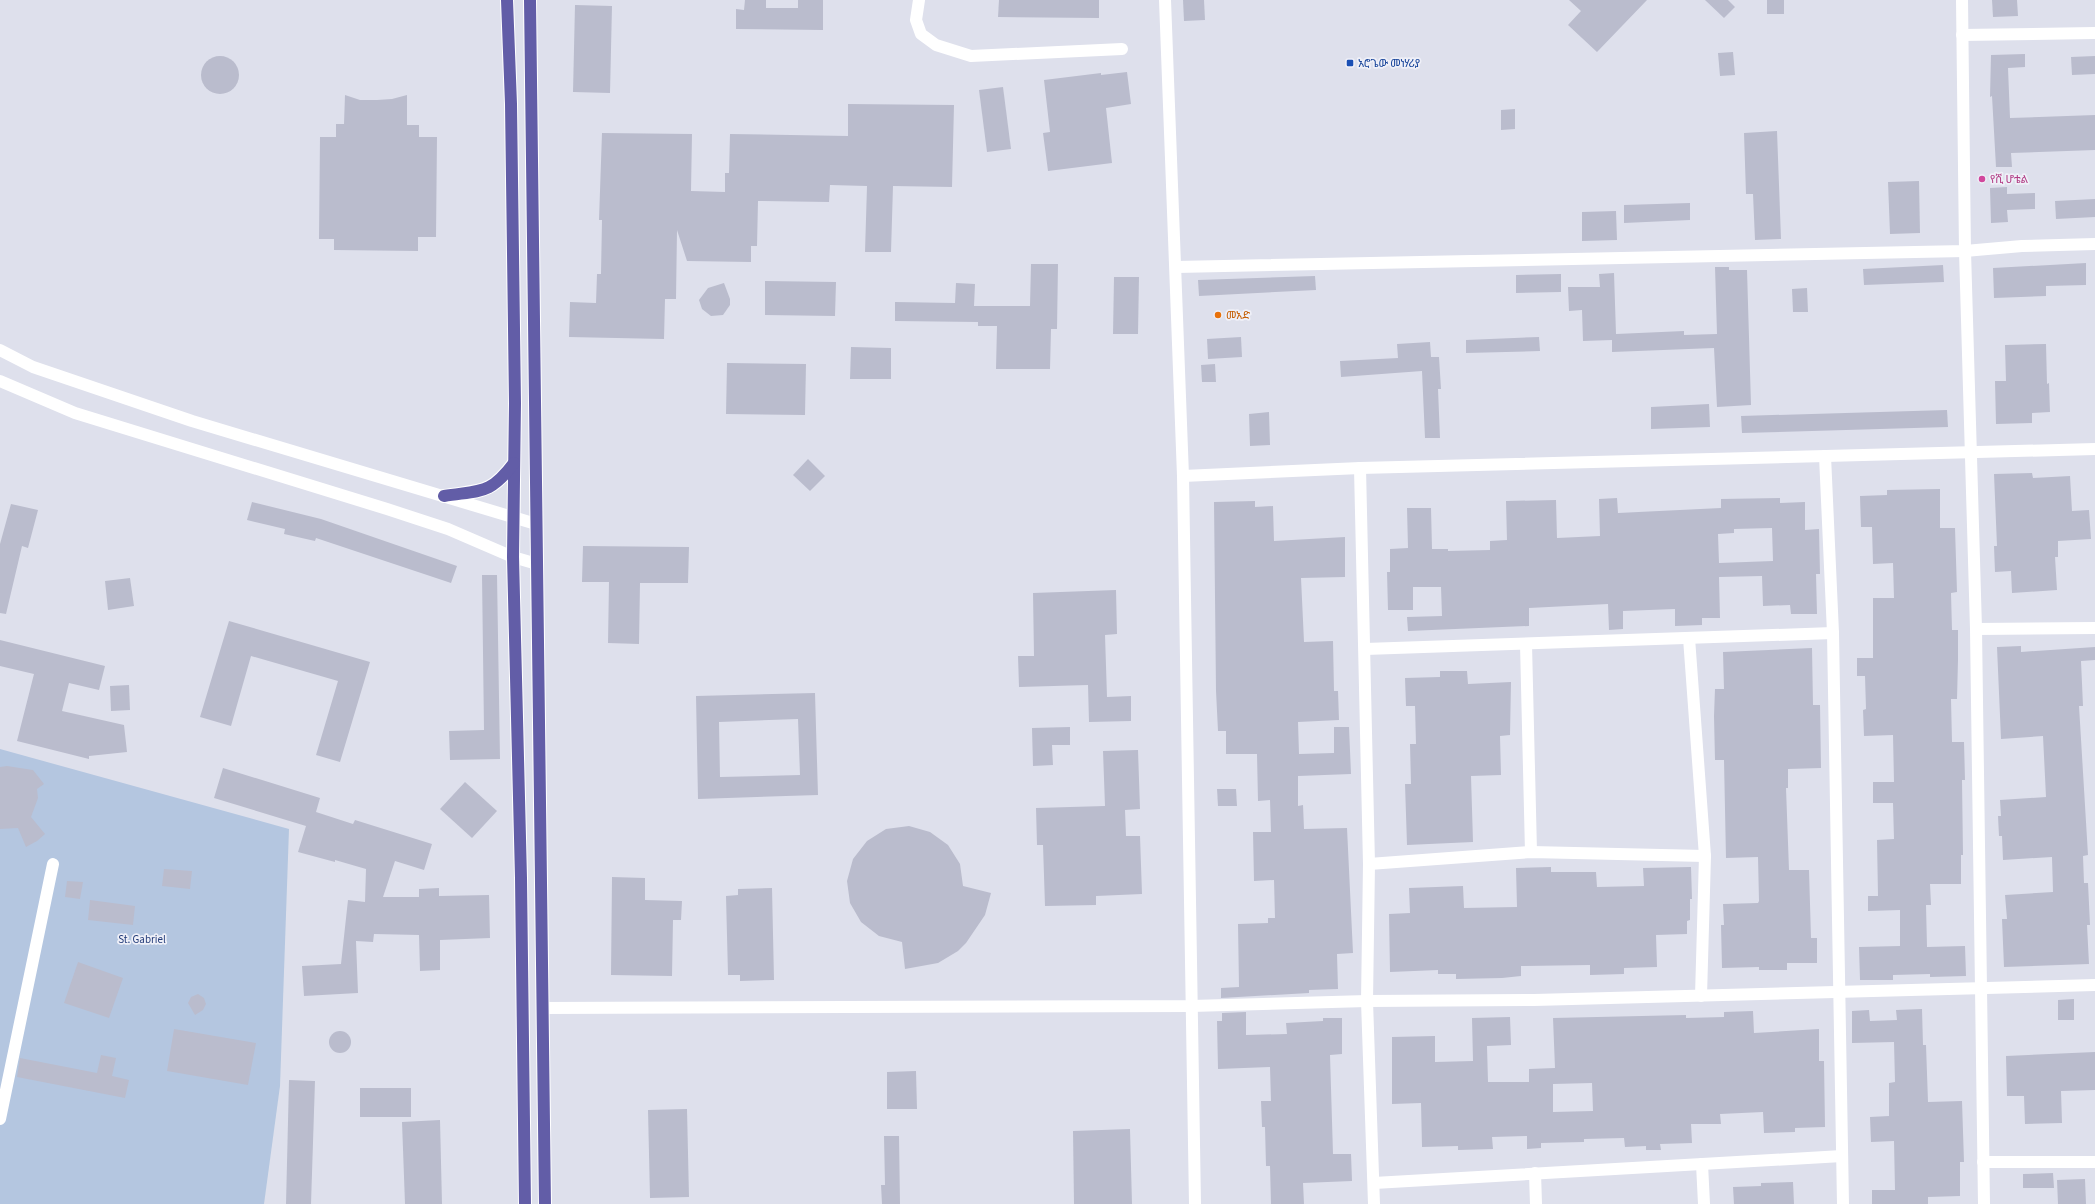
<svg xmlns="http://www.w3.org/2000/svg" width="2095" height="1204" font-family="'Source Sans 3','Noto Sans Ethiopic',sans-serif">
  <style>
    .green { fill: #b4c6e0 }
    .building { fill: #babccd; fill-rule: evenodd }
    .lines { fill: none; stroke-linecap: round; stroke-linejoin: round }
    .major-casing { stroke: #fff; stroke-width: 14 }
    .minor { stroke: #fff; stroke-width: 12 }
    .major { stroke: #625da7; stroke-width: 12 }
    .transit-dot { fill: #1a4fb4; stroke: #eff0f8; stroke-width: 1.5 }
    .hotel-dot { fill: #d1479c; stroke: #eff0f8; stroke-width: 1.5 }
    .food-dot { fill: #e8710a; stroke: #eff0f8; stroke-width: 1.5 }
    .labels { text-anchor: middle; stroke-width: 3.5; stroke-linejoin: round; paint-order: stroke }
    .transit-label { font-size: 11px; fill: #164399; stroke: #eff0f8; text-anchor: start }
    .hotel-label { font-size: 11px; fill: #b23c85; stroke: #eff0f8; text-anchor: start }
    .food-label { font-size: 11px; fill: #c56008; stroke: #eff0f8; text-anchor: start }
    .park-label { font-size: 11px; fill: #233c79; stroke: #eff0f8 }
  </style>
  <rect width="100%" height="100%" fill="#dee0ec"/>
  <path class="green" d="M 0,749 L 289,829 L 280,1086 L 264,1204 L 0,1204 Z"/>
  <g class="building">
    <path d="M 745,0 L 766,0 L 766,8 L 798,8 L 798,0 L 823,0 L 823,30 L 736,29 L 736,9 L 744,10 Z"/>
    <path d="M 999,0 L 1099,0 L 1099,18 L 998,17 Z"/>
    <path d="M 1183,0 L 1204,0 L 1205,20 L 1184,21 Z"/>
    <path d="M 1569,0 L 1647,0 L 1597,52 L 1568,25 L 1581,11 Z"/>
    <path d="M 1705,0 L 1728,0 L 1735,7 L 1724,18 Z"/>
    <rect x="1767" y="0" width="17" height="14"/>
    <path d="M 1992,0 L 2017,0 L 2018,16 L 1993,17 Z"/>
    <path d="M 575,5 L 612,6 L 610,93 L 573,92 Z"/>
    <path d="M 1733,52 L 1735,75 L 1720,76 L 1718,53 Z"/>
    <path d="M 2025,54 L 2025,67 L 2008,68 L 2010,118 L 2095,115 L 2095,150 L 2011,153 L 2012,167 L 1996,167 L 1992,96 L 1990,97 L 1991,55 Z"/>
    <path d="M 2095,56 L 2095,74 L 2072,75 L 2071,57 Z"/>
    <circle cx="220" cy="75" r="19"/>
    <path d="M 1127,72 L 1131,104 L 1106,108 L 1112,163 L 1048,171 L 1043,133 L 1050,132 L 1044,80 L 1101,73 L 1101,75 Z"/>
    <path d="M 1003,87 L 1011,149 L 987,152 L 979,90 Z"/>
    <path d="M 345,95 L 360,100 L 377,100 L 392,99 L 407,95 L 407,125 L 419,125 L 419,137 L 437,137 L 436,237 L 418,237 L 418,251 L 334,250 L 334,239 L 319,239 L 320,137 L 336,137 L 336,124 L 344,124 Z"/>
    <path d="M 848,104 L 954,105 L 952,187 L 893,186 L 891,252 L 865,252 L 867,186 L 830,185 L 829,202 L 758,201 L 757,246 L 751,246 L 751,262 L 687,261 L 677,230 L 676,299 L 665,299 L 664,339 L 569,337 L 570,302 L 596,303 L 597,274 L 601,274 L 602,220 L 599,220 L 602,133 L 692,134 L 691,191 L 725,192 L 725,173 L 729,173 L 730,134 L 848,136 Z"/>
    <path d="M 1515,109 L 1515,129 L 1501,130 L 1501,110 Z"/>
    <path d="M 1777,131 L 1781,239 L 1755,240 L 1753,194 L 1746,194 L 1744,133 Z"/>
    <path d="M 1919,181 L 1920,233 L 1890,234 L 1888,182 Z"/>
    <path d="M 2007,187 L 2007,194 L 2035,193 L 2035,209 L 2007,210 L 2008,222 L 1991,223 L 1990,188 Z"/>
    <path d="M 2095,199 L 2095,217 L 2056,219 L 2055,201 Z"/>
    <path d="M 1690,203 L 1690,220 L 1624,223 L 1624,205 Z"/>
    <path d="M 1616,211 L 1617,240 L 1582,241 L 1582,212 Z"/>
    <path d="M 2086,263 L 2086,285 L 2046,286 L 2046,296 L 1994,298 L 1993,268 Z"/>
    <path d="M 1031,264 L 1058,264 L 1057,329 L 1051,329 L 1050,369 L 996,369 L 997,326 L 978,326 L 978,322 L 895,321 L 895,302 L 955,303 L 956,283 L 975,284 L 974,306 L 1030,306 Z"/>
    <path d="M 1943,265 L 1944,282 L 1864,285 L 1863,269 Z"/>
    <path d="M 1715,267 L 1729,267 L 1729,270 L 1747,270 L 1751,405 L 1717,407 L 1714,348 L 1612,352 L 1612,340 L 1583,341 L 1582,310 L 1569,311 L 1568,287 L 1600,287 L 1599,274 L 1614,273 L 1616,334 L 1684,331 L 1684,335 L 1717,334 Z"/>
    <path d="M 1561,274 L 1561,292 L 1516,293 L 1516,275 Z"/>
    <path d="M 1315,276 L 1316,290 L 1199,296 L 1198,280 Z"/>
    <path d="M 1114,277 L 1139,277 L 1138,334 L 1113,334 Z"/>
    <path d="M 765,281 L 836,282 L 835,316 L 765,315 Z"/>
    <path d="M 724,283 L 730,299 L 730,305 L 723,315 L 711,316 L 702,309 L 699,300 L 708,288 Z"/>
    <path d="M 1807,288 L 1808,312 L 1793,312 L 1792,289 Z"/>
    <path d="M 1241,337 L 1242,357 L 1208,359 L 1207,339 Z"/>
    <path d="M 1539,337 L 1540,351 L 1466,353 L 1466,340 Z"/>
    <path d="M 1430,342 L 1431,357 L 1439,357 L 1441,389 L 1438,389 L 1440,438 L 1425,438 L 1422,371 L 1341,377 L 1340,361 L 1398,358 L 1397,344 Z"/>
    <path d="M 2046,344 L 2047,384 L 2049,383 L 2050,412 L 2032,413 L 2032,423 L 1996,424 L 1995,381 L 2006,381 L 2005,345 Z"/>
    <path d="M 851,347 L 891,348 L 891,379 L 850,379 Z"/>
    <path d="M 727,363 L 806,364 L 805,415 L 726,414 Z"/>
    <path d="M 1215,364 L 1216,382 L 1202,382 L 1201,365 Z"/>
    <path d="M 1709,404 L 1710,427 L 1651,429 L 1651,407 Z"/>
    <path d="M 1947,410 L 1948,427 L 1742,433 L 1741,416 Z"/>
    <path d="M 1269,412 L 1270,445 L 1250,446 L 1249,414 Z"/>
    <path d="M 808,459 L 825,476 L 810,491 L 793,475 Z"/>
    <path d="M 2032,473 L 2033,478 L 2070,476 L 2072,511 L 2089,510 L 2091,539 L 2058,541 L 2058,557 L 2055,557 L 2057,590 L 2012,593 L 2011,571 L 1995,572 L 1994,546 L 1997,546 L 1994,474 Z"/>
    <path d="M 1940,489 L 1940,528 L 1955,528 L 1957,592 L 1951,593 L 1952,630 L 1958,630 L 1958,660 L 1957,699 L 1951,699 L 1952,742 L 1964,742 L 1965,780 L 1962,780 L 1963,855 L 1961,855 L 1961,884 L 1930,884 L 1931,905 L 1926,905 L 1927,947 L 1965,946 L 1966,976 L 1930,977 L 1930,974 L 1893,975 L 1893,980 L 1860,980 L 1859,947 L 1900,946 L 1900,910 L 1868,911 L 1868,896 L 1878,896 L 1877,840 L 1894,839 L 1893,803 L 1873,803 L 1873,782 L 1894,782 L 1893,735 L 1864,736 L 1863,710 L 1866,709 L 1865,676 L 1857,676 L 1857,658 L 1873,658 L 1873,598 L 1894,598 L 1893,563 L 1873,564 L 1872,527 L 1861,527 L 1860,496 L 1887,495 L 1887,490 Z"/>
    <path d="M 1617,498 L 1618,513 L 1721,508 L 1721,499 L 1780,498 L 1780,503 L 1805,502 L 1805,530 L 1819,529 L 1820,574 L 1816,574 L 1817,614 L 1791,614 L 1790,605 L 1763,606 L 1762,576 L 1719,577 L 1720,618 L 1702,618 L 1702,625 L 1675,626 L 1675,609 L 1623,611 L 1623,629 L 1609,630 L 1608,604 L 1529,608 L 1529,626 L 1408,631 L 1407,617 L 1442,616 L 1441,587 L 1413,587 L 1413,610 L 1388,610 L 1387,572 L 1390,572 L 1390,549 L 1408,548 L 1407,508 L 1431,508 L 1432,549 L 1448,549 L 1448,551 L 1490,550 L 1490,541 L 1507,540 L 1506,501 L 1556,500 L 1557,538 L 1600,536 L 1599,499 ZM 1772,528 L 1773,561 L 1719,563 L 1718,534 L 1734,533 L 1734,529 Z"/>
    <path d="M 1255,501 L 1255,507 L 1273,506 L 1274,541 L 1345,537 L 1345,577 L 1301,578 L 1304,642 L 1333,641 L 1334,691 L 1338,691 L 1339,720 L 1298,722 L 1299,754 L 1334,753 L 1334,727 L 1349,727 L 1351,774 L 1298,776 L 1298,806 L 1303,805 L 1304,829 L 1347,828 L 1353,953 L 1337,954 L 1338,989 L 1309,990 L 1309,993 L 1221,998 L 1221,988 L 1239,987 L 1238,924 L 1268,923 L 1268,918 L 1275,918 L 1274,880 L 1254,881 L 1253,832 L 1271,832 L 1270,800 L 1258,801 L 1257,754 L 1226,754 L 1226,731 L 1218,731 L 1216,691 L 1214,502 Z"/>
    <path d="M 252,502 L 321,519 L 457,566 L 451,583 L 316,538 L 315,541 L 284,534 L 285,529 L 247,520 Z"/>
    <path d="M 11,504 L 38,510 L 28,548 L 22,546 L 6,614 L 0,613 L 0,544 Z"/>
    <path d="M 583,546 L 689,547 L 688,583 L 640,583 L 639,644 L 608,643 L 609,582 L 582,582 Z"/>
    <path d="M 482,575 L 497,575 L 500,759 L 450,760 L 449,731 L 484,730 Z"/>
    <path d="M 130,578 L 134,606 L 108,610 L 105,581 Z"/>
    <path d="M 1116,590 L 1117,634 L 1105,635 L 1107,697 L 1131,696 L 1131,721 L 1089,722 L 1088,685 L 1019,687 L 1018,656 L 1034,656 L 1033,593 Z"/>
    <path d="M 229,621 L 370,662 L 340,762 L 316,755 L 338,681 L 251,656 L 231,726 L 200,717 Z"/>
    <path d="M 0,640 L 105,666 L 99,690 L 69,683 L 62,711 L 124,725 L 127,752 L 89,756 L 89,759 L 17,741 L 34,674 L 0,666 Z"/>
    <path d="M 2021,646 L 2021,652 L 2095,647 L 2095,660 L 2081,661 L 2083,706 L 2079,706 L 2088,855 L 2083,856 L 2084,883 L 2088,883 L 2090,925 L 2087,925 L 2089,964 L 2004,967 L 2002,919 L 2007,919 L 2005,895 L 2053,892 L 2052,857 L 2003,860 L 2002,836 L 1999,836 L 1998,816 L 2001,816 L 2000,800 L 2046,797 L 2043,736 L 2001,739 L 1997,647 Z"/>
    <path d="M 1812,648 L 1813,705 L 1820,705 L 1821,768 L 1788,769 L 1788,788 L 1786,788 L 1789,870 L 1809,870 L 1811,938 L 1817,938 L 1817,963 L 1787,963 L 1787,970 L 1759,970 L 1759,967 L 1722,968 L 1721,925 L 1724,925 L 1723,904 L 1758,903 L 1759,901 L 1758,857 L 1726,858 L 1724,760 L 1715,760 L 1714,716 L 1715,689 L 1724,689 L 1723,652 Z"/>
    <path d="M 1440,671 L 1467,671 L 1468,684 L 1511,682 L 1510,735 L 1500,736 L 1501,775 L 1471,776 L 1473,842 L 1407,845 L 1405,784 L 1411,784 L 1410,744 L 1416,744 L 1415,706 L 1406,706 L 1405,678 L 1440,677 Z"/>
    <path d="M 129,685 L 130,710 L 111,711 L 110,686 Z"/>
    <path d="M 815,693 L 818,795 L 698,799 L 696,696 ZM 798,719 L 800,775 L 720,777 L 719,722 Z"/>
    <path d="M 1070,727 L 1070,745 L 1052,745 L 1053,765 L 1033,766 L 1032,728 Z"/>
    <path d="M 1138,750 L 1140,809 L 1125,810 L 1126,836 L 1140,836 L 1142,894 L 1096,896 L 1096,905 L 1045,906 L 1043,845 L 1037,845 L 1036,808 L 1105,806 L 1103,751 Z"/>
    <path d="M 7,766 L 33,770 L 44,784 L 37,789 L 38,798 L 31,817 L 45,834 L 37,841 L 26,847 L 18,828 L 0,829 L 0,767 Z"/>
    <path d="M 223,768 L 320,798 L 316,812 L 353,824 L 355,820 L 432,844 L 424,870 L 395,861 L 383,897 L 419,897 L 419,889 L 439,888 L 439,896 L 489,895 L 490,938 L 440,940 L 440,970 L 420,971 L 419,935 L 374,934 L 373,942 L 356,941 L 358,993 L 304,996 L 302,966 L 341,964 L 348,900 L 365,902 L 366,869 L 335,860 L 335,862 L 298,852 L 306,826 L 214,798 Z"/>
    <path d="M 465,782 L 497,811 L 472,838 L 440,809 Z"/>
    <path d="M 1217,789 L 1236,789 L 1237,806 L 1218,806 Z"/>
    <path d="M 909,826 L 930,832 L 948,845 L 960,864 L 963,886 L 991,893 L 985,915 L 966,943 L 958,951 L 938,963 L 905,969 L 902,942 L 879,936 L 861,922 L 850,903 L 847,881 L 853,859 L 867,841 L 886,829 Z"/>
    <path d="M 1551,867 L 1551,872 L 1596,872 L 1597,887 L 1644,886 L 1643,868 L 1691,867 L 1692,899 L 1690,899 L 1690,920 L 1687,921 L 1687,934 L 1656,935 L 1657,967 L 1624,968 L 1624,974 L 1590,975 L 1590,965 L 1521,966 L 1521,976 L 1502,978 L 1456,979 L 1456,974 L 1438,974 L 1438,970 L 1390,972 L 1389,914 L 1410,913 L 1409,888 L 1463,886 L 1464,908 L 1517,907 L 1516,868 Z"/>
    <path d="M 164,869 L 192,871 L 190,889 L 162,886 Z"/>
    <path d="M 612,877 L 645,878 L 645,900 L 682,901 L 681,920 L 673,920 L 672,976 L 611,975 Z"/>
    <path d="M 67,881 L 83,882 L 80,899 L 65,897 Z"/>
    <path d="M 772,888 L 774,980 L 740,981 L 740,975 L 728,975 L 726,896 L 738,895 L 738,889 Z"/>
    <path d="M 90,900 L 135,906 L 133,925 L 88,920 Z"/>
    <path d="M 78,962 L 123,978 L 109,1018 L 64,1003 Z"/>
    <path d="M 198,994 L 204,998 L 206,1004 L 203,1010 L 195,1015 L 188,1003 L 191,997 Z"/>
    <path d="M 2074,999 L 2074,1020 L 2058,1020 L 2058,1000 Z"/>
    <path d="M 1922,1009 L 1923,1045 L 1926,1045 L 1928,1102 L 1962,1101 L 1964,1162 L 1960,1162 L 1960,1196 L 1928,1197 L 1928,1204 L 1872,1204 L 1872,1190 L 1895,1190 L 1894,1141 L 1871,1142 L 1870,1117 L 1889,1116 L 1889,1083 L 1895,1082 L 1894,1042 L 1852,1043 L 1852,1011 L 1869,1010 L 1870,1021 L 1897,1020 L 1896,1010 Z"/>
    <path d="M 1753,1011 L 1754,1033 L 1819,1029 L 1819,1061 L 1824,1061 L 1825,1127 L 1795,1128 L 1795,1132 L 1764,1133 L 1763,1112 L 1720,1114 L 1721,1124 L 1691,1124 L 1692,1143 L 1660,1144 L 1661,1150 L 1646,1150 L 1646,1146 L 1625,1147 L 1624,1138 L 1584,1139 L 1584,1142 L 1541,1143 L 1541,1148 L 1527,1149 L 1527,1136 L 1492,1137 L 1493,1149 L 1458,1150 L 1458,1146 L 1422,1147 L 1421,1103 L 1392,1104 L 1392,1037 L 1435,1036 L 1435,1062 L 1473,1061 L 1472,1018 L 1510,1017 L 1511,1045 L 1487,1046 L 1488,1082 L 1529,1082 L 1529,1069 L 1555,1068 L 1553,1018 L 1686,1015 L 1686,1018 L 1724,1017 L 1724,1012 ZM 1592,1083 L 1593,1111 L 1553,1112 L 1553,1084 Z"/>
    <path d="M 1246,1012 L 1246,1035 L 1287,1034 L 1286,1023 L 1323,1021 L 1323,1018 L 1342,1018 L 1342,1054 L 1330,1055 L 1333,1154 L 1351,1154 L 1352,1181 L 1303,1183 L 1304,1204 L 1271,1204 L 1270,1166 L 1266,1166 L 1265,1127 L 1262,1127 L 1261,1101 L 1271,1101 L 1270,1067 L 1218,1069 L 1217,1021 L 1222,1021 L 1222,1013 Z"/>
    <path d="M 174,1029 L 256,1043 L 248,1085 L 167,1071 Z"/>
    <circle cx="340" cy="1042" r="11"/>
    <path d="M 2095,1052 L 2095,1090 L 2061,1091 L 2062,1123 L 2025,1124 L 2024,1096 L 2007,1096 L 2006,1056 Z"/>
    <path d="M 101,1055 L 116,1058 L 112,1076 L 129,1080 L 125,1098 L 17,1077 L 20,1058 L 97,1073 Z"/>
    <path d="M 916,1071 L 917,1109 L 887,1109 L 887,1072 Z"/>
    <path d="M 289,1080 L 315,1081 L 311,1204 L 286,1204 Z"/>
    <rect x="360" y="1088" width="51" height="29"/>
    <path d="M 687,1109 L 689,1197 L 650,1198 L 648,1110 Z"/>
    <path d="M 440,1120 L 442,1204 L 405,1204 L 402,1122 Z"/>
    <path d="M 1130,1129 L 1132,1204 L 1074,1204 L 1073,1131 Z"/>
    <path d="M 884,1136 L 899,1136 L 900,1204 L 882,1204 L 881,1185 L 885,1185 Z"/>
    <path d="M 2053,1173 L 2054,1188 L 2023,1188 L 2023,1174 Z"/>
    <path d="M 2085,1179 L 2086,1204 L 2058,1204 L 2057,1180 Z"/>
    <path d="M 1793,1182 L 1794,1204 L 1734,1204 L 1733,1187 L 1761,1186 L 1761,1183 Z"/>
  </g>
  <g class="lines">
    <defs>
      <g id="major">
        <path d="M 507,0 L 511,104 L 515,403 L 513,557 L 521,878 L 525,1204"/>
        <path d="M 530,0 L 545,1204"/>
        <path d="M 444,496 C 481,490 490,495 514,463"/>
      </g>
    </defs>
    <use href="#major" class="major-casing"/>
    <g class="minor">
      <path d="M 919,0 L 916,20 L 921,34 L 936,45 L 971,56 L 1122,49"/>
      <path d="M 1165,0 L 1183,476 L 1195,1204"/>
      <path d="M 1962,0 L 1965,251 L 1976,629 L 1984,1204"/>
      <path d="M 1962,35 L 2095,33"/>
      <path d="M 1176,267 L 1965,251 L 2022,246 L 2095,244"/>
      <path d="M 0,350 L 33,367 L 192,421 L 536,524"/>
      <path d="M 0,381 L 75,413 L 387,509 L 448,529 L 513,557 L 537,564"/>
      <path d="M 1825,456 L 1833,633 L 1843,1204"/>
      <path d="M 1360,468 L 1369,864 L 1367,1001 L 1374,1204"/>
      <path d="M 1183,476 L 1360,468 L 2095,449"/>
      <path d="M 1976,629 L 2095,628"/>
      <path d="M 1689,638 L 1705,856 L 1701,996"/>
      <path d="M 1526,644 L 1531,852"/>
      <path d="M 1365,649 L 1833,633"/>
      <path d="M 1369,864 L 1531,852 L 1705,856"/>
      <path d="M 542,1008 L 1191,1006 L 1367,1001 L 1534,1000 L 2095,985"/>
      <path d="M 0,1119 L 53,864"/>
      <path d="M 1983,1162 L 2095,1162"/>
      <path d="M 1702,1164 L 1704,1204"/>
      <path d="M 1535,1173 L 1536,1204"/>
      <path d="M 1374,1183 L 1842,1156"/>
    </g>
    <use href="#major" class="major"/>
  </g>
  <rect class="transit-dot" x="1346" y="59" width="8" height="8" rx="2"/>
  <circle class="hotel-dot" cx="1982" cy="179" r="4"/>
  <circle class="food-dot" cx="1218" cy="315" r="4"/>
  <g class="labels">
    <g class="transit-label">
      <text x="1358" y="67">አሮጌው መነሃሪያ</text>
    </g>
    <g class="hotel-label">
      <text x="1990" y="183">የሺ ሆቴል</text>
    </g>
    <g class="food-label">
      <text x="1226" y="319">መአድ</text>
    </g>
    <g class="park-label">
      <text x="142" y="943">St. Gabriel</text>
    </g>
  </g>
</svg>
